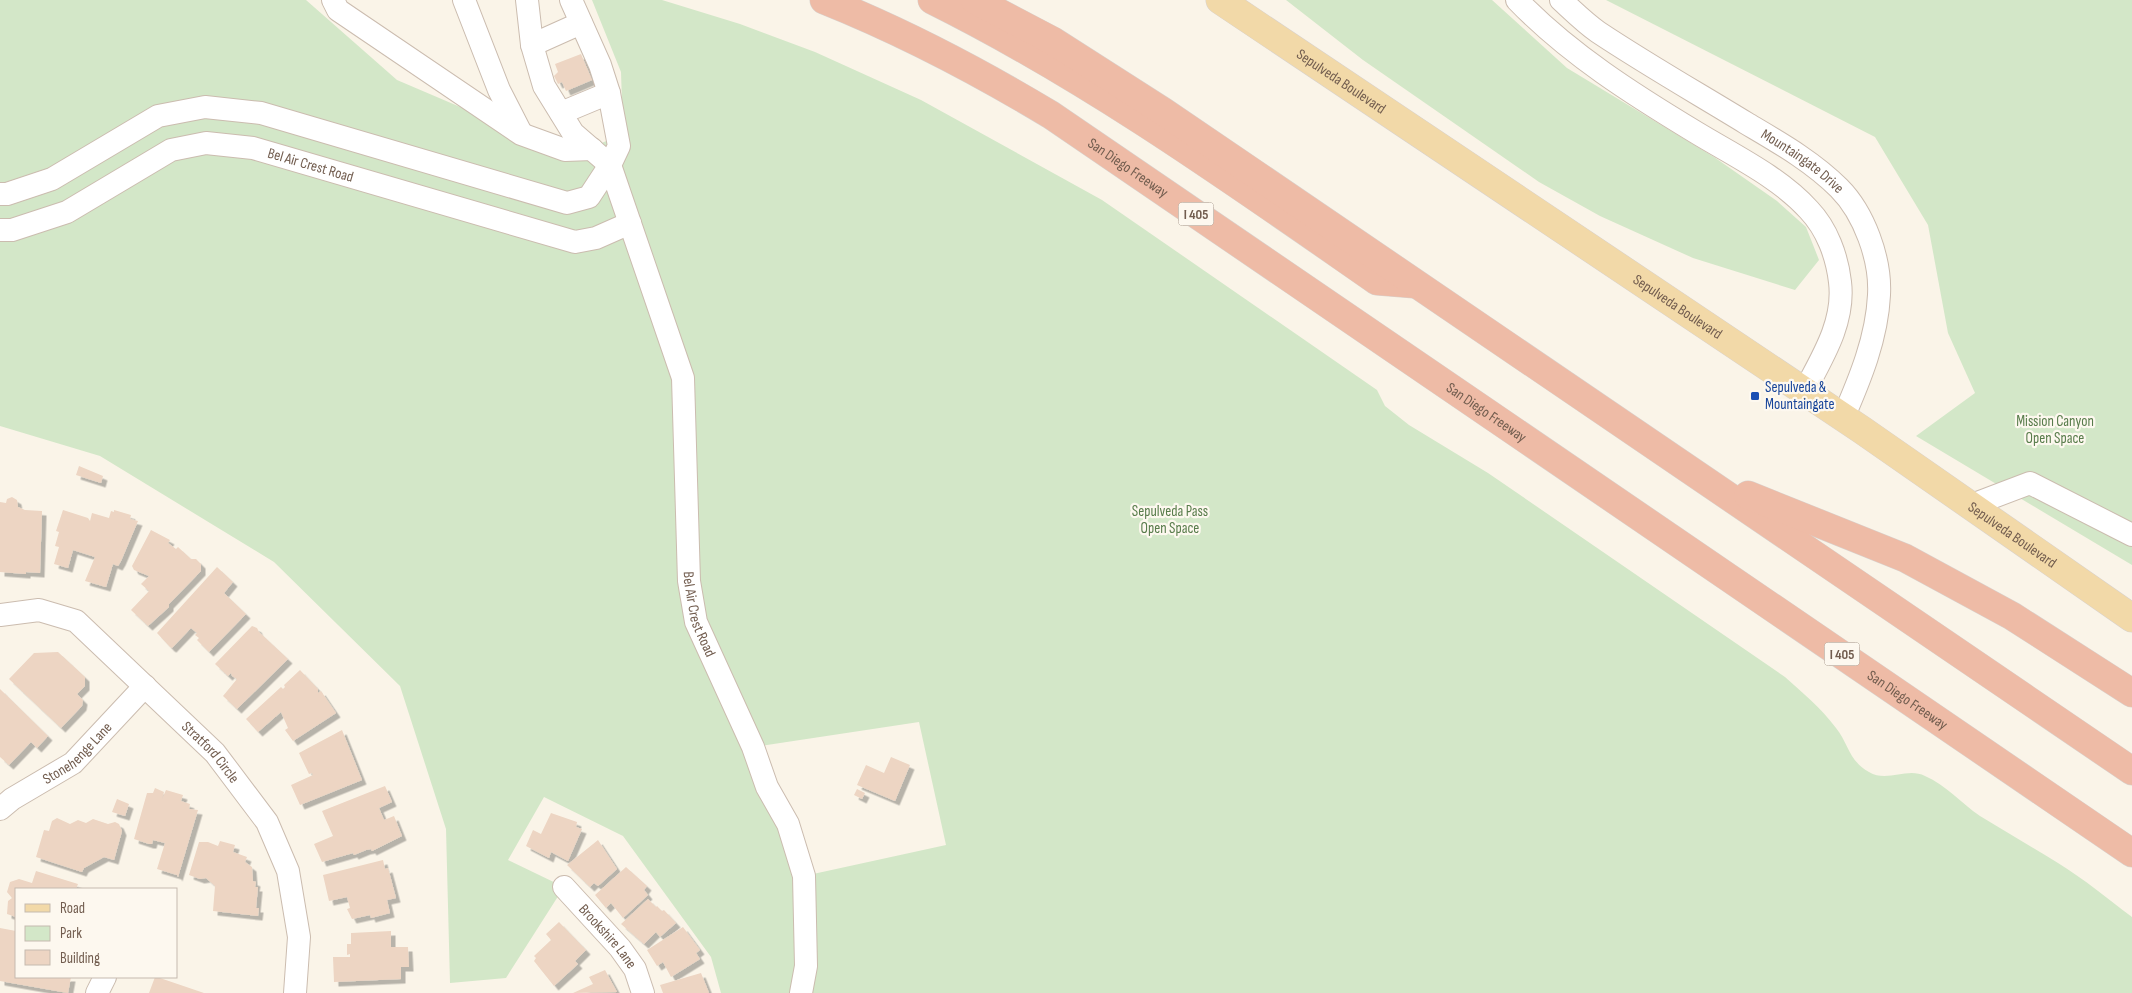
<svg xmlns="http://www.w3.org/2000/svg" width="2132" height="993" font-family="'Sofia Sans Condensed',sans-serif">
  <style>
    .green { fill: #d3e7c8; fill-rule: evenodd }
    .building { fill: #edd5c3; filter: url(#shadow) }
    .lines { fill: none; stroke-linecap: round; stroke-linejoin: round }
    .minor-casing { stroke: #cbbcaf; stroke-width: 24 }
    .major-casing { stroke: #d8d2ce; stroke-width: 29 }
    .highway-casing { stroke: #d8d2ce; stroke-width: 29 }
    .minor { stroke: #fff; stroke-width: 22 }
    .major { stroke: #f2d9a8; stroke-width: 28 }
    .highway { stroke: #eebba6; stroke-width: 28 }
    .transit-dot { fill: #1a4fb4; stroke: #fdf8ef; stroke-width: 2 }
    .labels { text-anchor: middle; stroke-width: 4.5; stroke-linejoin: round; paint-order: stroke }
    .shield { fill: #fdf8ef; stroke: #9c8c7f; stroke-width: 1 }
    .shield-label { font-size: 14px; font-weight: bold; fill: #725d4f }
    .street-label { font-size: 15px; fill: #725d4f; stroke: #fdf8ef }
    .transit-label { font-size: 15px; fill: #164399; stroke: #fdf8ef; text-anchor: start }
    .park-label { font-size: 15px; fill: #587c4b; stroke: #fdf8ef }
  </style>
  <defs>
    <filter id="shadow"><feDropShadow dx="4.5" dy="4.5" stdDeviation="0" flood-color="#0004"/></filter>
  </defs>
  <rect width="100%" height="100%" fill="#faf4e8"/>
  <g class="green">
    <path d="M 0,0 L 306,0 L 397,80 L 573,155 L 623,134 L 621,72 L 592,0 L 662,0 L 740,24 L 815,52 L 921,100 L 1102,200 L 1377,390 L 1385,406 L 1409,425 L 1488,473 L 1785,677 C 1803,693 1821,708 1836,728 C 1849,744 1848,760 1869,772 C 1887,783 1907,767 1925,776 C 1946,785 1961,803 1980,816 C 2006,832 2032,847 2058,863 C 2084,879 2108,899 2132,917 L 2132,993 L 721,993 L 711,957 L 623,836 L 544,797 L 508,860 L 564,887 L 506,978 L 450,983 L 446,829 L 400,686 L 274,562 L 100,456 L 0,426 ZM 919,722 L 946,845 L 804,876 L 754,747 Z"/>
    <path d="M 1286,0 L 1492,0 L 1567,68 L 1714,157 L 1777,201 L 1806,227 L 1819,260 L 1795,290 L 1693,258 L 1600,216 L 1539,182 L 1363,60 Z"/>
    <path d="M 1606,0 L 2132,0 L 2132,565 L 1916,436 L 1975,393 L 1948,333 L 1928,225 L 1875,137 Z"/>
  </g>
  <g class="building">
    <path d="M 581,54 L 592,80 L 566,91 L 562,82 L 558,84 L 554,76 L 558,72 L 555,64 Z"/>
    <path d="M 79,466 L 103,476 L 101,483 L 76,475 Z"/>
    <path d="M 12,497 L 17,500 L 18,507 L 25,510 L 42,511 L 40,573 L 26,572 L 26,574 L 0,572 L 0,502 L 6,503 L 7,499 Z"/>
    <path d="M 63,510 L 88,518 L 90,521 L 92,513 L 109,518 L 111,511 L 114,512 L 114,510 L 131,515 L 130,519 L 138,521 L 121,561 L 118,566 L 113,564 L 106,587 L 85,581 L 95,557 L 73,550 L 68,568 L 54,564 L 59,547 L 55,546 L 59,532 L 56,531 Z"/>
    <path d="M 151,530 L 170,540 L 168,543 L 176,549 L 178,547 L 191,559 L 196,559 L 201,564 L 201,571 L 169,604 L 169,607 L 148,626 L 131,610 L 149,591 L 141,584 L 149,576 L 134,570 L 132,566 Z"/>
    <path d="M 217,567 L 233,582 L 224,593 L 246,614 L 209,652 L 197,640 L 199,638 L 195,635 L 197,633 L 191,628 L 172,648 L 170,647 L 157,633 Z"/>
    <path d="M 252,626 L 257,628 L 259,632 L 288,659 L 237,709 L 223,696 L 237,679 L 232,676 L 231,673 L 228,676 L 215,664 Z"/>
    <path d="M 58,652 L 85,677 L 85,686 L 77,694 L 83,700 L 82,706 L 61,728 L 9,679 L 34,653 Z"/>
    <path d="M 300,670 L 318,689 L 318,693 L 321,691 L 336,713 L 293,741 L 285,730 L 288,728 L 281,712 L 258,732 L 246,719 L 281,687 L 283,689 L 285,687 L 284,685 Z"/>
    <path d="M 0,689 L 48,736 L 37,748 L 31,742 L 9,765 L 0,757 Z"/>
    <path d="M 342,730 L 362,780 L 300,805 L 291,785 L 313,775 L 312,773 L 309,774 L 299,753 Z"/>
    <path d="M 891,757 L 910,765 L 895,801 L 857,785 L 866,765 L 884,773 Z"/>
    <path d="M 385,786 L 392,802 L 379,808 L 384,820 L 394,816 L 402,836 L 372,851 L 371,849 L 366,850 L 354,855 L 353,853 L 322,862 L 314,844 L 333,836 L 322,811 Z"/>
    <path d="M 155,788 L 164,792 L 162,799 L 166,790 L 183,795 L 181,801 L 190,804 L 189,809 L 198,810 L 178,877 L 177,875 L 157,869 L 165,843 L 153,840 L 152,844 L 149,844 L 134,839 L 147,793 L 153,793 Z"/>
    <path d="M 857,789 L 865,793 L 862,799 L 854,795 Z"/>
    <path d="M 117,799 L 129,804 L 125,816 L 112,812 Z"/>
    <path d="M 551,813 L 577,822 L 576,827 L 582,829 L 568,861 L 551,852 L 549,858 L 526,846 L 533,830 L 541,834 Z"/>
    <path d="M 57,818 L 70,824 L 78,820 L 86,823 L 93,819 L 108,824 L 115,822 L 119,824 L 122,831 L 114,860 L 104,857 L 84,868 L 82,872 L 36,857 L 44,830 L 49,831 L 52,821 Z"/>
    <path d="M 598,840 L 617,869 L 598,886 L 594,883 L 590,887 L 567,865 Z"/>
    <path d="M 220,841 L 235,845 L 233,852 L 247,857 L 245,862 L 252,867 L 253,881 L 256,882 L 255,887 L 258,887 L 256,908 L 259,908 L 258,916 L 213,911 L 215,886 L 206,878 L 200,879 L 189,875 L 199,842 L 208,842 L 218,846 Z"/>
    <path d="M 383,860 L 385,869 L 388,868 L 396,898 L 387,900 L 390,913 L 371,918 L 370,915 L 352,919 L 347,909 L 350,908 L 347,897 L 329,901 L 323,875 Z"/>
    <path d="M 626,867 L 647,886 L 644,890 L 648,895 L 623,918 L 611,903 L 606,908 L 595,895 Z"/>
    <path d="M 36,871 L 78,884 L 76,889 L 16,889 L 16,917 L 7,914 L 8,901 L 12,898 L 7,892 L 10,882 L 19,879 L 32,883 Z"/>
    <path d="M 648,899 L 656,907 L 657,906 L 662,911 L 664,910 L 676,923 L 660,937 L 656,932 L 644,944 L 621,924 Z"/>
    <path d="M 559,922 L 586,950 L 575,961 L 578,964 L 554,986 L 534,961 L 536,958 L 534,956 L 551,940 L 546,934 Z"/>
    <path d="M 683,927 L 700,950 L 696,953 L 700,959 L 671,977 L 663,962 L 657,966 L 647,950 Z"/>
    <path d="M 0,928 L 16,931 L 16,977 L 71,977 L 68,993 L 0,981 Z"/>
    <path d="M 391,931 L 391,947 L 408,947 L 409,967 L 401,967 L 401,979 L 334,982 L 333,957 L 350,957 L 350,954 L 347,955 L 347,944 L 351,944 L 351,933 Z"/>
    <path d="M 605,970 L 617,992 L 573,993 L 593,984 L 589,977 Z"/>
    <path d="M 701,973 L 709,993 L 663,993 L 660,985 Z"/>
    <path d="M 155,977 L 157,977 L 204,993 L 149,993 Z"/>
  </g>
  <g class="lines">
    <defs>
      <g id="minor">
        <path d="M 333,0 L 338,10 L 521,134 L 565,150 L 592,149"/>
        <path d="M 464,0 L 499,90 L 520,131"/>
        <path id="s1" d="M 527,0 L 532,45 L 544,86 L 573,133 L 610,165 L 683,378 L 689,581 L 696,622 L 753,747 L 767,787 L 788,824 L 804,876 L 806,966 L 801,993"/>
        <path d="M 1517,0 C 1569,54 1634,95 1697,133 C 1735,156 1779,177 1809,210 C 1827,229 1837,256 1840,282 C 1845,322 1822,358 1804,392"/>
        <path id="s2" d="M 1561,0 C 1573,11 1585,23 1598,32 C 1646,64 1697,93 1746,123 C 1778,142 1812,161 1839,188 C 1864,213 1881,259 1879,295 C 1877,338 1860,379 1843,418"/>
        <path d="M 532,45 L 581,23"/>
        <path d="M 561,113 L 609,93"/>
        <path d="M 0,194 L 7,194 L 52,179 L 158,116 L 205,107 L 261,113 L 567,203 L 589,197 L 610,165 L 619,146 L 609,93 L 600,65 L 571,0"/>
        <path id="s3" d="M 0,230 L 12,230 L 67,212 L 171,150 L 206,143 L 253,148 L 575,242 L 596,238 L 630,223"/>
        <path d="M 1972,505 L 2030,483 L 2132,535"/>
        <path id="s4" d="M 0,615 L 39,610 L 76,621 L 215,753 L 267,822 L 288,871 L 299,937 L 295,993"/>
        <path id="s5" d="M 0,809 L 12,799 L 73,763 L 145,686"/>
        <path id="s6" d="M 564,887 L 620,948 L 635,969 L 643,993"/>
        <path d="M 97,993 L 105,977"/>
      </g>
      <g id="major">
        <path id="s7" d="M 1220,0 L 1862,430 L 2132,618"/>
      </g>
      <g id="highway">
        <path id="s8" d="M 824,0 C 904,32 978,71 1051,115 L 2132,853"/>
        <path d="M 932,0 C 1089,78 1233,181 1377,281 L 1414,284"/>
        <path d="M 975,0 L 1053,41 L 1164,112 L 2132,771"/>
        <path d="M 1748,495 L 1905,558 L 2012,616 L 2132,693"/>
      </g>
    </defs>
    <use href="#minor" class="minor-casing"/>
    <use href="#major" class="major-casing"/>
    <use href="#highway" class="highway-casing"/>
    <use href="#minor" class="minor"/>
    <use href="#major" class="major"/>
    <use href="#highway" class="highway"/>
  </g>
  <rect class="transit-dot" x="1750" y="391" width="10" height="10" rx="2.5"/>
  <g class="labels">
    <g class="shield">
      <rect x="1178.5" y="202.5" width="35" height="23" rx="4"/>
      <rect x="1824.5" y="642.5" width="35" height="23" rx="4"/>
    </g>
    <g class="shield-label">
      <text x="1196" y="219">I 405</text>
      <text x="1842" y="659">I 405</text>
    </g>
    <g class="street-label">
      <text dy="5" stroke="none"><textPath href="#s7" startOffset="146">Sepulveda Boulevard</textPath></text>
      <text dy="5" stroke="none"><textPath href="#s2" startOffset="291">Mountaingate Drive</textPath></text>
      <text dy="5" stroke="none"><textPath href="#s3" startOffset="334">Bel Air Crest Road</textPath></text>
      <text dy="5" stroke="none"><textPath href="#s8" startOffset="348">San Diego Freeway</textPath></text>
      <text dy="5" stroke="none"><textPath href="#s7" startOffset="551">Sepulveda Boulevard</textPath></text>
      <text dy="5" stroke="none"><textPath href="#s8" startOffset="782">San Diego Freeway</textPath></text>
      <text dy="5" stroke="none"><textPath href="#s7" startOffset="956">Sepulveda Boulevard</textPath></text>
      <text dy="5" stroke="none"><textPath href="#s1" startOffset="655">Bel Air Crest Road</textPath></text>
      <text dy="5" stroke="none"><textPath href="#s8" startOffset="1292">San Diego Freeway</textPath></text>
      <text dy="5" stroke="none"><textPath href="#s5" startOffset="96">Stonehenge Lane</textPath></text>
      <text dy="5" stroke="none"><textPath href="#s4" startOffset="266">Stratford Circle</textPath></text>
      <text dy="5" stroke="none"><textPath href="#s6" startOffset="66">Brookshire Lane</textPath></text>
    </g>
    <g class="transit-label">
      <text x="1765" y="392">Sepulveda &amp;<tspan x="1765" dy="17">Mountaingate</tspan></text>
    </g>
    <g class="park-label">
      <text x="2055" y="426">Mission Canyon<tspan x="2055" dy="17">Open Space</tspan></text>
      <text x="1170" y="516">Sepulveda Pass<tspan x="1170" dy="17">Open Space</tspan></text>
    </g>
  </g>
  <rect x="15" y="888" width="162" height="90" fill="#fdf8ef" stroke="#c5baaf"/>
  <rect x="25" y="904" width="25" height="8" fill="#f2d9a8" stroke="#c5baaf"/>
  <text x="60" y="913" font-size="15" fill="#725d4f">Road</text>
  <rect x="25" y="926" width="25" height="15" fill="#d3e7c8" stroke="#c5baaf"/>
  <text x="60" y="938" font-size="15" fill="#725d4f">Park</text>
  <rect x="25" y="950" width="25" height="15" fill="#edd5c3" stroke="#c5baaf"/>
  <text x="60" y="963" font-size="15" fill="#725d4f">Building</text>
</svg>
